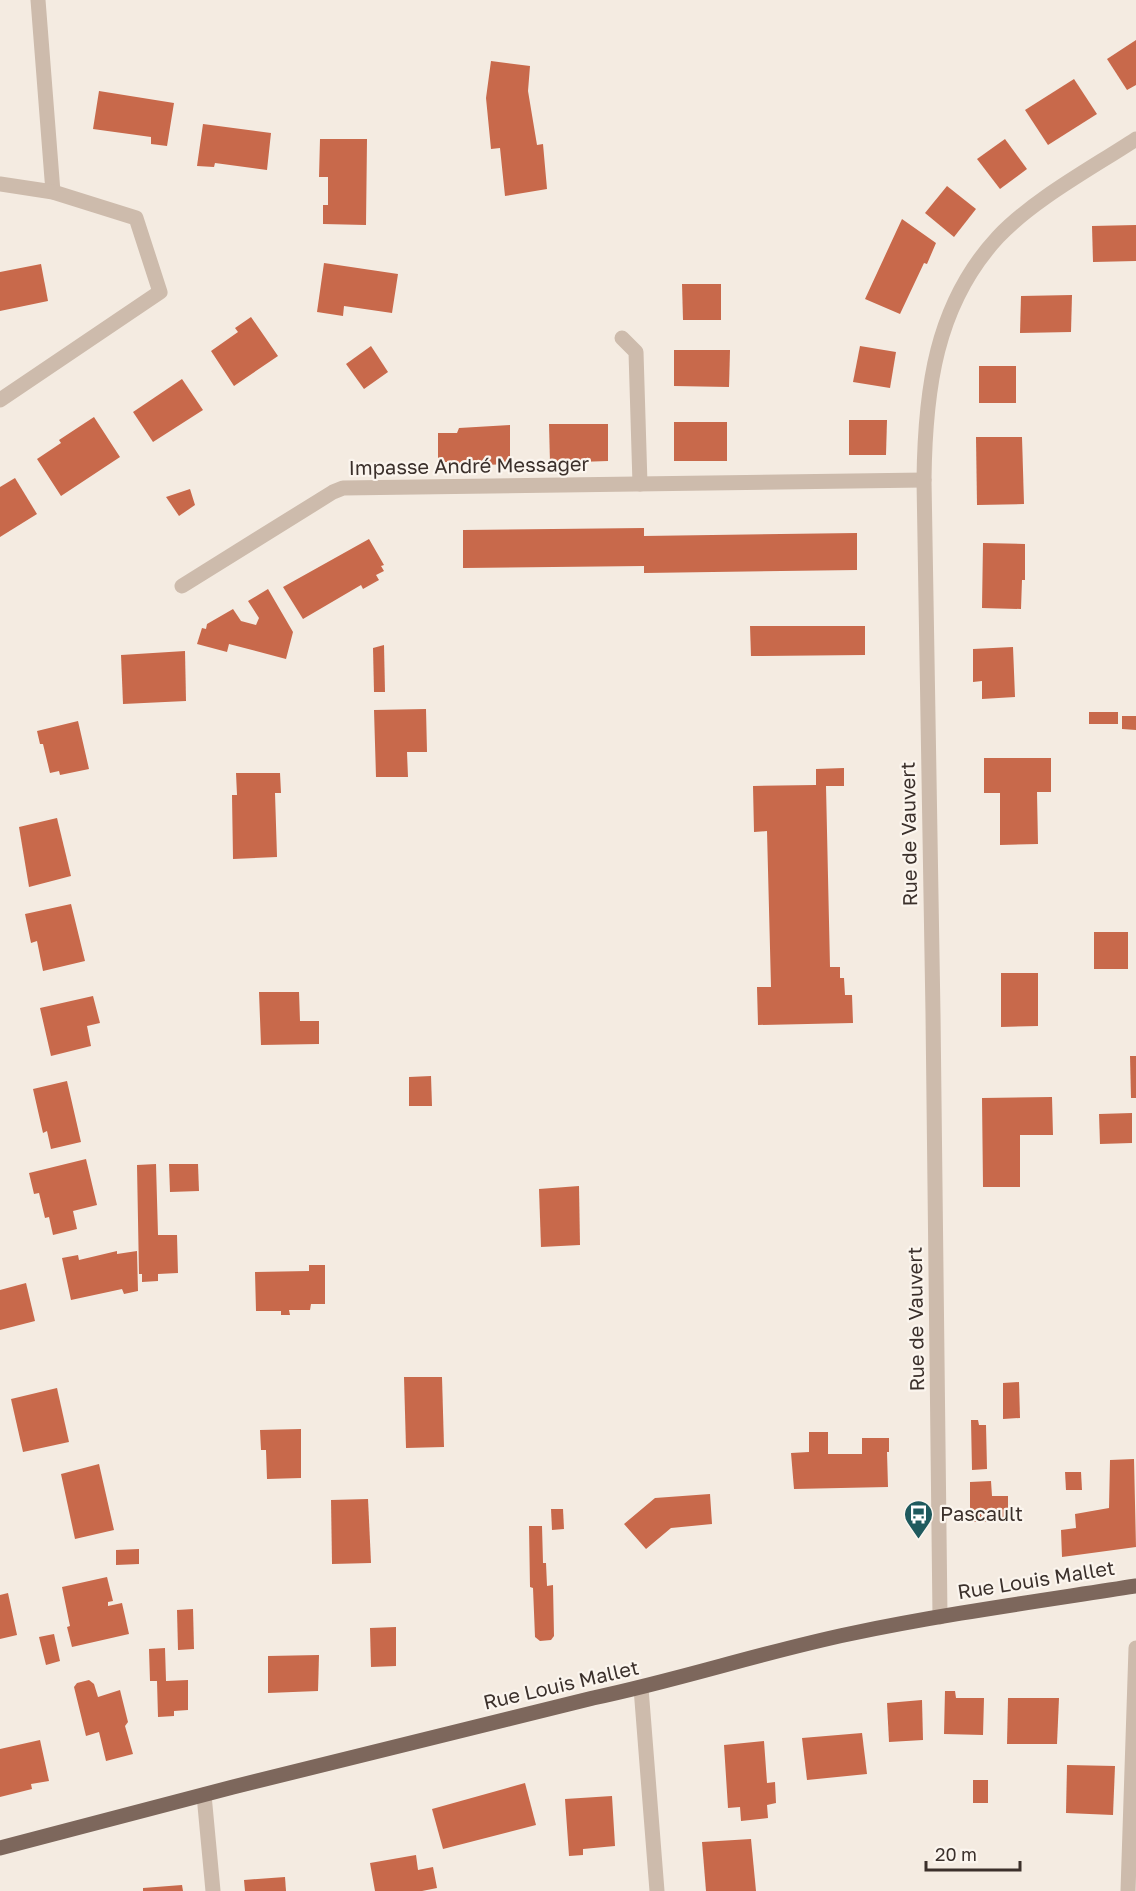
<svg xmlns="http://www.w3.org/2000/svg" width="1136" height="1891" font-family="'Golos Text',sans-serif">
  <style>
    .building { fill: #c8694b }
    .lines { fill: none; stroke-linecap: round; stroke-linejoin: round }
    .minor { stroke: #cdbbac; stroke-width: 15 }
    .major { stroke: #7d675c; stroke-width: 15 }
    .labels { text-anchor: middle; stroke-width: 4.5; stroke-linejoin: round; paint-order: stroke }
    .street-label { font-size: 20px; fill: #3b302b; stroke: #fbf5ee }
    .poi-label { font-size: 20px; fill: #3b302b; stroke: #fbf5ee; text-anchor: start }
  </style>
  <rect width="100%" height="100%" fill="#f4ebe1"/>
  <g class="building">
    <path d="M 1136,40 L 1136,85 L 1127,90 L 1107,59 Z"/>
    <path d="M 491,61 L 530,66 L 528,91 L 537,145 L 543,144 L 547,189 L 505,196 L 500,148 L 491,149 L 486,98 Z"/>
    <path d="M 1074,79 L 1097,114 L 1048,145 L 1025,110 Z"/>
    <path d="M 99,91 L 174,103 L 167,146 L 151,144 L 151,137 L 93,129 Z"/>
    <path d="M 203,124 L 271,133 L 267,170 L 215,163 L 214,167 L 197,166 Z"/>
    <path d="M 320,139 L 367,139 L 366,225 L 323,224 L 323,205 L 328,205 L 328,177 L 319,177 Z"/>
    <path d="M 1005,139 L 1027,169 L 1000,189 L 977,159 Z"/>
    <path d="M 947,186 L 976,209 L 954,237 L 925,213 Z"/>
    <path d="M 902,219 L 936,243 L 927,264 L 924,263 L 900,314 L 865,299 Z"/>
    <path d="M 1136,225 L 1136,261 L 1093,262 L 1092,226 Z"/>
    <path d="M 324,263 L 398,274 L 392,313 L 344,306 L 343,316 L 317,312 Z"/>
    <path d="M 41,264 L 48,301 L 0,311 L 0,272 Z"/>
    <path d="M 682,284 L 721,284 L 721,320 L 683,320 Z"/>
    <path d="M 1072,295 L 1071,332 L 1020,333 L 1021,296 Z"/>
    <path d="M 251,317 L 278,356 L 234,386 L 211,351 L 238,332 L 235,328 Z"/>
    <path d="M 371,346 L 388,372 L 364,389 L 346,364 Z"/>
    <path d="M 860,346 L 896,352 L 890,388 L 853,382 Z"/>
    <path d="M 674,350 L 730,350 L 729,387 L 674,386 Z"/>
    <rect x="979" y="366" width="37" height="37"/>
    <path d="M 182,379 L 203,410 L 153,442 L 133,412 Z"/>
    <path d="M 94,417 L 120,457 L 61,496 L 37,459 L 61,443 L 59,440 Z"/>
    <path d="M 849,420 L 887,420 L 886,455 L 849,455 Z"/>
    <rect x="674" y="422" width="53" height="39"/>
    <path d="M 549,424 L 608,424 L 608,461 L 550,463 Z"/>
    <path d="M 510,425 L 510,464 L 459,466 L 458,462 L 438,462 L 438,433 L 457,433 L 459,428 Z"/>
    <path d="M 976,437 L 1022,437 L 1024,504 L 977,505 Z"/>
    <path d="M 15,478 L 37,514 L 0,537 L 0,487 Z"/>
    <path d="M 190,489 L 195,505 L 179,516 L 166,497 Z"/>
    <path d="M 644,528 L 644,536 L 857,533 L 857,570 L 644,573 L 644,566 L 463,568 L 463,530 Z"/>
    <path d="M 369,539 L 384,565 L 381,566 L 384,571 L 376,575 L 379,580 L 363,589 L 361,585 L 303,619 L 283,587 Z"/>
    <path d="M 983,543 L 1025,544 L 1025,580 L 1022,580 L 1021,609 L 982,608 Z"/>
    <path d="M 268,589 L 293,632 L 286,659 L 229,644 L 227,652 L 197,644 L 202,628 L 206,629 L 207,624 L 233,609 L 241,621 L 256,625 L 259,618 L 248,601 Z"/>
    <path d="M 750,626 L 865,626 L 865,655 L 751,656 Z"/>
    <path d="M 384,645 L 385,692 L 374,692 L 373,648 Z"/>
    <path d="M 1013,647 L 1015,697 L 982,699 L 982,681 L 973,682 L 973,649 Z"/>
    <path d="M 185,651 L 186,701 L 123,704 L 121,655 Z"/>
    <path d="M 426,709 L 427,752 L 407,752 L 408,777 L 376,777 L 374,710 Z"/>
    <rect x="1089" y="712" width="29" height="12"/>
    <path d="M 1122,716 L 1136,716 L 1136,730 L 1122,729 Z"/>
    <path d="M 78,721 L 89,769 L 60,775 L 59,771 L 50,773 L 43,744 L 40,744 L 37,731 Z"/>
    <path d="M 984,758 L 1051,758 L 1051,792 L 1037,792 L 1038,844 L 1000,845 L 1000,793 L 984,793 Z"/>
    <path d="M 844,768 L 844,786 L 826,786 L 830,967 L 840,967 L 840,978 L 844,978 L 845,995 L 852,995 L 853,1023 L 758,1025 L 757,987 L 771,987 L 767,831 L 754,832 L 753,786 L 816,785 L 816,769 Z"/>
    <path d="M 236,773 L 280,773 L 281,793 L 275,793 L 277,857 L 233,859 L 232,795 L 237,795 Z"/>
    <path d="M 57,818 L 71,876 L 29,887 L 19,827 Z"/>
    <path d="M 71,904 L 85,961 L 43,971 L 37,941 L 31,943 L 25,914 Z"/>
    <rect x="1094" y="932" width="34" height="37"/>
    <path d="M 1001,973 L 1038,973 L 1038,1026 L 1001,1027 Z"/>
    <path d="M 259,992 L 299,992 L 300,1021 L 319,1021 L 319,1044 L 261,1045 Z"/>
    <path d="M 93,996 L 100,1023 L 87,1026 L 91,1046 L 51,1056 L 40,1008 Z"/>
    <path d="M 1130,1056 L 1136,1056 L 1136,1098 L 1131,1098 Z"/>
    <path d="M 431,1076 L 432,1106 L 409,1106 L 409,1077 Z"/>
    <path d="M 67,1081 L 81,1142 L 51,1149 L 47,1131 L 43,1133 L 33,1089 Z"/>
    <path d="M 1052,1097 L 1053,1135 L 1020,1135 L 1020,1187 L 983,1187 L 982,1098 Z"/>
    <path d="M 1132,1113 L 1132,1143 L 1100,1144 L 1099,1114 Z"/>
    <path d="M 86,1159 L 97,1205 L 73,1211 L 77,1229 L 53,1235 L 49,1217 L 45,1218 L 39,1193 L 34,1194 L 29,1173 Z"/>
    <path d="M 156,1164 L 158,1235 L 177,1235 L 178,1273 L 158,1274 L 158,1281 L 142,1282 L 142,1274 L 139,1274 L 137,1165 Z"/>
    <path d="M 169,1164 L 198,1164 L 199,1191 L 170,1192 Z"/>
    <path d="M 579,1186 L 580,1245 L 541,1247 L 539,1189 Z"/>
    <path d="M 117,1251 L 117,1254 L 137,1251 L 138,1291 L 124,1294 L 122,1289 L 71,1300 L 62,1258 L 78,1255 L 79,1260 Z"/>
    <path d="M 309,1265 L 325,1265 L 325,1304 L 311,1304 L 310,1310 L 289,1310 L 290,1315 L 281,1315 L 281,1311 L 256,1311 L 255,1272 L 309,1271 Z"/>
    <path d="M 26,1283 L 35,1321 L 0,1330 L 0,1290 Z"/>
    <path d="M 404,1377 L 442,1377 L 444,1447 L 406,1448 Z"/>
    <path d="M 1019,1382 L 1020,1418 L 1003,1419 L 1003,1383 Z"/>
    <path d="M 57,1388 L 69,1442 L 23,1452 L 11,1399 Z"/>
    <path d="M 971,1420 L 978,1420 L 979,1425 L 986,1425 L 987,1469 L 972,1470 Z"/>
    <path d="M 301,1429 L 301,1478 L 267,1479 L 266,1450 L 261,1450 L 260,1430 Z"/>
    <path d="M 809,1432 L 828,1432 L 828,1454 L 862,1454 L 862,1438 L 889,1438 L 889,1452 L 887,1452 L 888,1487 L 794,1489 L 791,1453 L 809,1452 Z"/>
    <path d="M 1134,1459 L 1136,1547 L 1062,1557 L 1061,1530 L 1076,1528 L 1075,1514 L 1109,1508 L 1110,1460 Z"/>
    <path d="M 99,1464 L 114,1530 L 75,1539 L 61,1474 Z"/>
    <path d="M 1065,1472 L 1081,1472 L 1082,1490 L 1066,1490 Z"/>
    <path d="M 991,1481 L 992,1496 L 1008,1496 L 1008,1521 L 970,1522 L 970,1482 Z"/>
    <path d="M 710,1494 L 712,1524 L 671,1528 L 646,1549 L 624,1524 L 655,1498 Z"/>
    <path d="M 368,1499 L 371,1563 L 332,1564 L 331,1500 Z"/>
    <path d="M 551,1509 L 563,1509 L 564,1529 L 552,1530 Z"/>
    <path d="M 529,1526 L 542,1526 L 543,1563 L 546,1563 L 547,1586 L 553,1585 L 554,1636 L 551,1640 L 540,1641 L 535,1637 L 533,1588 L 530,1587 Z"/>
    <path d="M 139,1549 L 139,1564 L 116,1565 L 116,1550 Z"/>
    <path d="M 107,1577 L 113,1601 L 108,1602 L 108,1606 L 122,1603 L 129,1634 L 72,1647 L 67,1627 L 70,1626 L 62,1587 Z"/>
    <path d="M 8,1593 L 17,1635 L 0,1639 L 0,1595 Z"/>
    <path d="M 193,1609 L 194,1649 L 178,1650 L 177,1610 Z"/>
    <path d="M 396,1627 L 396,1666 L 371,1667 L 370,1628 Z"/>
    <path d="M 54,1634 L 60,1661 L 46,1665 L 39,1637 Z"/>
    <path d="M 165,1648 L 166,1681 L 188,1680 L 188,1710 L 174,1711 L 174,1716 L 158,1717 L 157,1681 L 150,1681 L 149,1649 Z"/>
    <path d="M 319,1655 L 318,1691 L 268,1693 L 268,1656 Z"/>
    <path d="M 89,1680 L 94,1684 L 98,1697 L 120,1690 L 128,1722 L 125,1726 L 133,1754 L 106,1761 L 99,1732 L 86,1736 L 74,1687 L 77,1683 Z"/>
    <path d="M 945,1691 L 955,1691 L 956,1698 L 984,1698 L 983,1735 L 944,1734 Z"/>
    <path d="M 1008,1698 L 1059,1698 L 1057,1744 L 1007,1744 Z"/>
    <path d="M 922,1700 L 923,1740 L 889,1742 L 887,1703 Z"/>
    <path d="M 862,1733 L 867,1774 L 807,1780 L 802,1738 Z"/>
    <path d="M 40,1740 L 49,1781 L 31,1784 L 32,1789 L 0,1797 L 0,1749 Z"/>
    <path d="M 764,1741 L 767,1783 L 775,1782 L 776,1803 L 767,1805 L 768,1818 L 741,1821 L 740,1807 L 728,1808 L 724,1745 Z"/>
    <path d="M 1067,1765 L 1115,1766 L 1113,1815 L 1066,1813 Z"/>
    <rect x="973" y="1780" width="15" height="23"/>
    <path d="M 525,1783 L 536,1825 L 443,1849 L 432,1809 Z"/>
    <path d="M 612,1796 L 615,1846 L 583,1849 L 583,1855 L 569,1856 L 565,1799 Z"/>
    <path d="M 751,1839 L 756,1891 L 706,1891 L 702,1842 Z"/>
    <path d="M 416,1855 L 418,1870 L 433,1867 L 437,1888 L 422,1891 L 375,1891 L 370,1863 Z"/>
    <path d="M 285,1877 L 286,1891 L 245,1891 L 244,1880 Z"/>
    <path d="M 182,1885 L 183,1891 L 143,1891 L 143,1888 Z"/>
  </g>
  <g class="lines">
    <g class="minor">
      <path d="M 38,0 L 53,192"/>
      <path d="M 0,184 L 53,192 L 136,218 L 160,292 L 0,400"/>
      <path d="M 622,338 L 636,352 L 640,484"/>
      <path d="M 182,586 L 333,492 L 343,488 L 924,480"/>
      <path d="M 940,1617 L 933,1014 L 924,480 C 925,391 935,305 998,237 C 1034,199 1092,168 1136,139"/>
      <path d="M 641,1688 L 657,1891"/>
      <path d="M 204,1795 L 213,1891"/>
      <path d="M 1128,1891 L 1136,1648"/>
    </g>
    <path class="major" d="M 0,1848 L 233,1787 L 593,1698 C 679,1680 763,1652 849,1634 C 944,1614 1040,1601 1136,1586"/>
  </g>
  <defs>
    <symbol id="bus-pin" viewBox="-11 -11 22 30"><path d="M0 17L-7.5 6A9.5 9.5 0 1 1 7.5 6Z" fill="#1f5a5e" stroke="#fbf5ee"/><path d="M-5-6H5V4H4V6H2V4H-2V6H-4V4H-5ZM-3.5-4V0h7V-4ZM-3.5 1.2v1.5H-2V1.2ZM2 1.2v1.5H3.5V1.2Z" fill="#fff"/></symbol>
  </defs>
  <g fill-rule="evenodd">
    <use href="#bus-pin" x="902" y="1498" width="33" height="45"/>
  </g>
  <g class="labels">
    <g class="street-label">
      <text transform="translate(469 466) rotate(-1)" y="7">Impasse André Messager</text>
      <text transform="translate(909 834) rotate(-91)" y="7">Rue de Vauvert</text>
      <text transform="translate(916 1319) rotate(-91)" y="7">Rue de Vauvert</text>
      <text transform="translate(1036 1580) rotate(-9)" y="7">Rue Louis Mallet</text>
      <text transform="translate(561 1685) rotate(-13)" y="7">Rue Louis Mallet</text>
    </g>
    <g class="poi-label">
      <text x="940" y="1521">Pascault</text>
    </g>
  </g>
  <path d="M926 1861v9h94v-9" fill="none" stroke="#3b302b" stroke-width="3"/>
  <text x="935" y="1861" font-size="18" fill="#3b302b" stroke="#fbf5ee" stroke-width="4.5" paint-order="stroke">20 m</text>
</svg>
